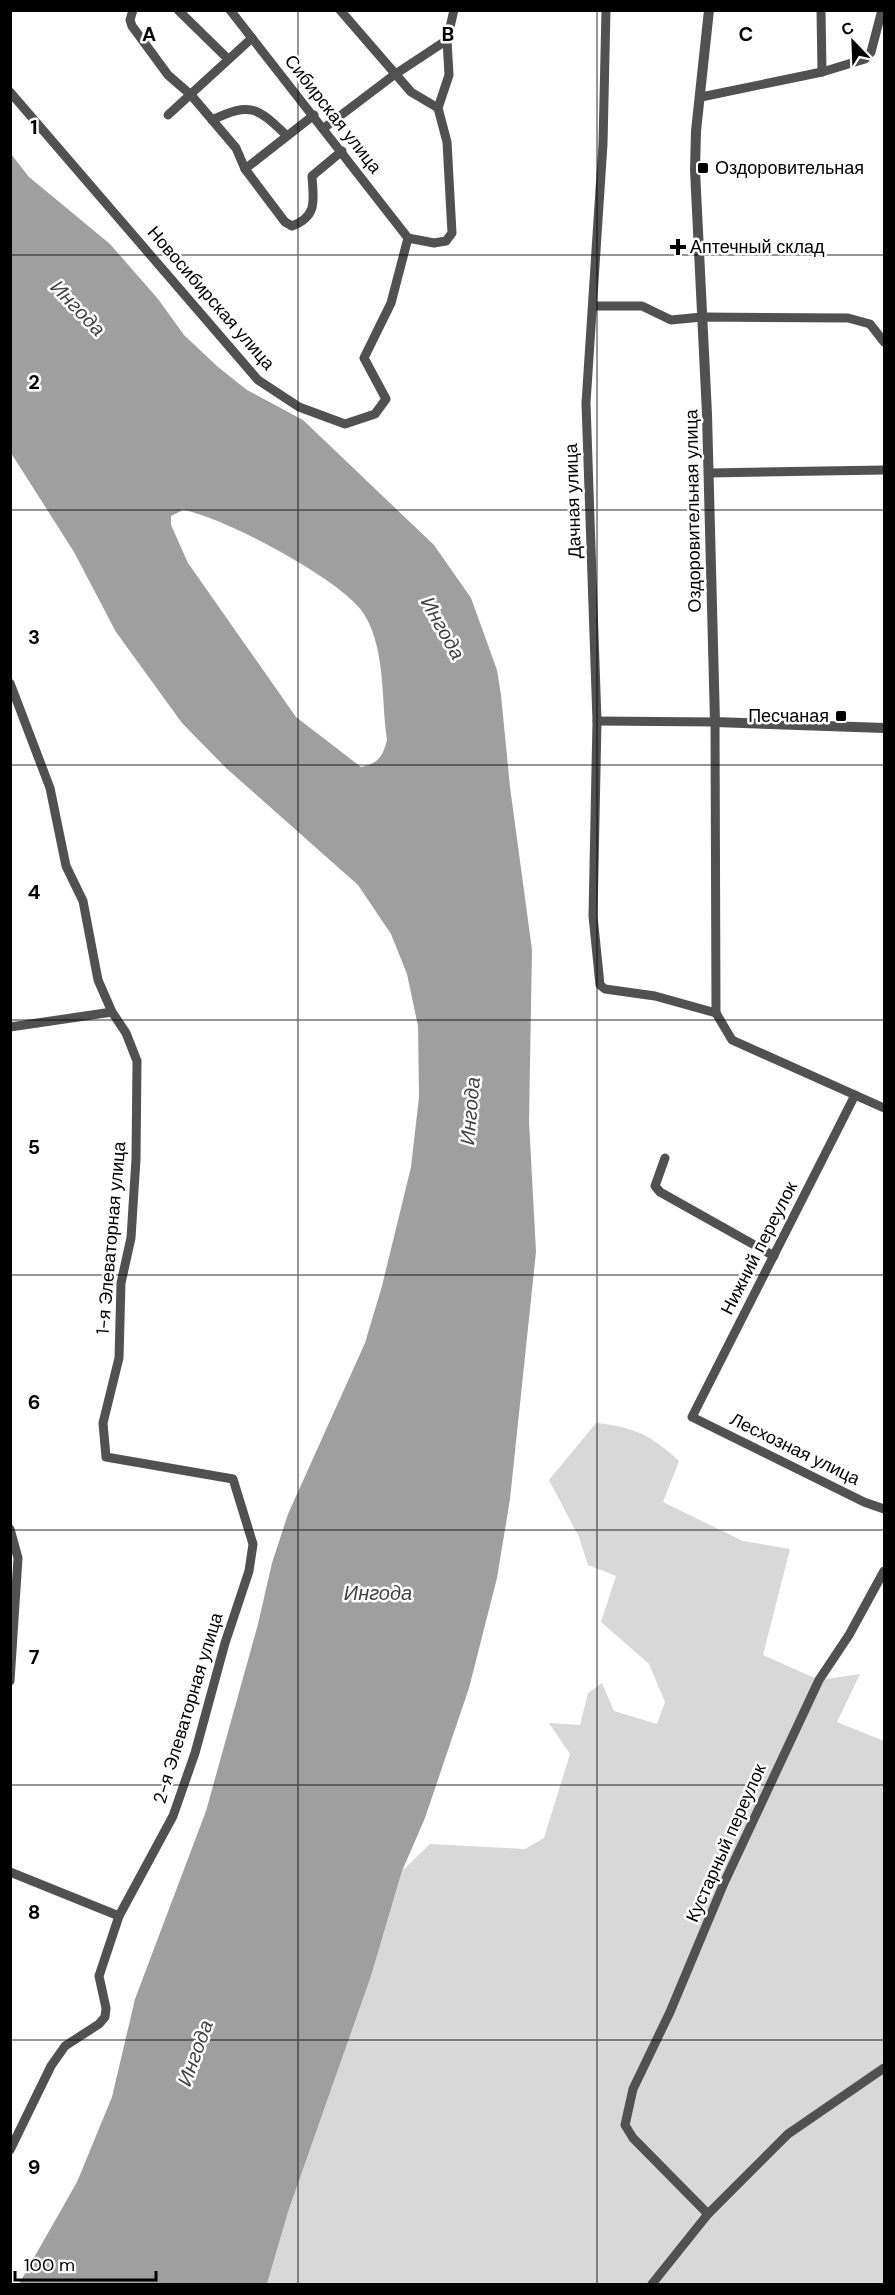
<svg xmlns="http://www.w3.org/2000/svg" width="895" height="2295" font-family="'DM Sans',sans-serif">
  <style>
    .green { fill: #d8d8d8 }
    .water { fill: #9f9f9f; fill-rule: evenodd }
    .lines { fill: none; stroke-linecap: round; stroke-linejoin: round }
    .minor { stroke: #515151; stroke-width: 9 }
    .tertiary { stroke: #515151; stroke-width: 10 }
    .grid { fill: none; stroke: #000; stroke-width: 1.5; stroke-opacity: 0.55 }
    .poi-dot { fill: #000; stroke: #fff; stroke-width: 2 }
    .labels { text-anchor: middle; stroke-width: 5; stroke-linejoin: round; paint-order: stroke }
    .street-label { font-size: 18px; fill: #000; stroke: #fff }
    .poi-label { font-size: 18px; fill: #000; stroke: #fff; text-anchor: start }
    .water-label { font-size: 20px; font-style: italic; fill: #404040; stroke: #fff }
    .grid-label { font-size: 20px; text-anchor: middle; font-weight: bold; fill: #000; stroke: #fff; stroke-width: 5; stroke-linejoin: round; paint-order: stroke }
  </style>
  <rect width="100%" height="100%" fill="#fff"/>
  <path class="green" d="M 596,1423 C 634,1427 651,1435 679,1461 L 663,1502 L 743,1541 L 790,1549 L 763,1655 L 819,1680 L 860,1674 L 837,1722 L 884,1741 L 884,2284 L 267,2284 L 288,2212 L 371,1976 L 402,1871 L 430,1844 L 525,1849 L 544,1838 L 570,1754 L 549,1723 L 580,1725 L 588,1693 L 602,1683 L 614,1711 L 657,1724 L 665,1702 L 649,1664 L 601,1622 L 616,1576 L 588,1565 L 579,1537 L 549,1480 Z"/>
  <path class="water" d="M 11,154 L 29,177 L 110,244 L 158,299 L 184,335 L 218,367 L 247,390 L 303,420 L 434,545 L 471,598 L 497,670 L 501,695 L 510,787 L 532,950 L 529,1121 L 536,1252 L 510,1499 L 497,1578 L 469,1688 L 425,1818 L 402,1871 L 371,1976 L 288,2212 L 267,2284 L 19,2284 L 77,2182 L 112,2097 L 135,1999 L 206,1811 L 258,1624 L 272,1563 L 288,1514 L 365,1343 L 382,1286 L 411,1167 L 419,1097 L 418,1026 L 407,974 L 391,934 L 358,885 L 226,768 L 182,723 L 116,632 L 74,552 L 11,453 ZM 183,510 C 222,516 344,581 364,614 C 386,650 381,700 387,740 C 383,756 378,764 361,767 L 296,717 L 188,563 L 171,525 L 171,516 Z"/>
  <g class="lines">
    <g class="minor">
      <path d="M 133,10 L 130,20 L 132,26 L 168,75 L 191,95 L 236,148 L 245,169 L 285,222 L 292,226 C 319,216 313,198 312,176 L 342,151"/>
      <path d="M 178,10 L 227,58"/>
      <path d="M 230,10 L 408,238"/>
      <path d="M 340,10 L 411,92 L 438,108"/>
      <path d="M 606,10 L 603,144 L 586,403 L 597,721 L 593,916 L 600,985 L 605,989 L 655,996 L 716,1013 L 732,1040 L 884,1108"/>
      <path d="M 821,10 L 822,72"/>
      <path d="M 10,92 L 258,380 L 299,407 L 345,424 L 375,414 L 386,399 L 364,358 L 391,303 L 408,238 L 434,243 L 446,241 L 452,233 L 447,142 L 438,108 L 449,75 L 447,40"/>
      <path d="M 701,97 L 822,72 L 865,59 L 871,52 L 882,10"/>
      <path d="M 168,115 L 252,38"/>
      <path d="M 212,120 C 250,102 257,107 286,135"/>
      <path d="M 324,128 L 394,75 L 447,40 L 454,10"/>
      <path d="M 245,169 L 314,115"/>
      <path d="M 594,306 L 642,306 L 671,320 L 702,317 L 848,318 L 870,324 L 884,342"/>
      <path d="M 709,473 L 884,470"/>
      <path d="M 10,683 L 50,788 L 66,866 L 83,901 L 98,980 L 112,1012 L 126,1033 L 137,1061 L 136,1159 L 131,1238 L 121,1283 L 119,1358 L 103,1423 L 106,1457 L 233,1479 L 253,1544 L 249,1571 L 225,1643 L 195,1753 L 173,1816 L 119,1916 L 99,1976 L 106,2008 L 105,2017 L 99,2024 L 65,2046 L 51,2066 L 10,2150"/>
      <path d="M 597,721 L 715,722 L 716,1013"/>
      <path d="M 10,1027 L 112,1012"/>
      <path d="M 855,1095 L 692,1417 L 864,1502 L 884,1509"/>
      <path d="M 665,1158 L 655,1186 L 660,1192 L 774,1256"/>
      <path d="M 10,1529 L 18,1558 L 10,1681"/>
      <path d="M 10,1872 L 119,1916"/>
      <path d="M 708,2214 L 788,2134 L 884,2068"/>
      <path d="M 652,2284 L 708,2214 L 633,2138 L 625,2125 L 633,2089 L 670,2012 L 724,1883 L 819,1680 L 849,1635 L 884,1571"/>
    </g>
    <path class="tertiary" d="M 709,10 L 696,131 L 695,170 L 707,414 L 715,722 L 884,728"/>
  </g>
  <path class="grid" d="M 298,10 L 298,2284M 597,10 L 597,2284M 10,255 L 884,255M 10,510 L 884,510M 10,765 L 884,765M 10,1020 L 884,1020M 10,1275 L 884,1275M 10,1530 L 884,1530M 10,1785 L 884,1785M 10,2040 L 884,2040"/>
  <g class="poi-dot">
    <rect x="697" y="162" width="12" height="12" rx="3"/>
    <path d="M675 238h6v6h6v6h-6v6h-6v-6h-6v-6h6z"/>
    <rect x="835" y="710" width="12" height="12" rx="3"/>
  </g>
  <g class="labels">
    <g class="street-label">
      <text transform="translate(333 114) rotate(52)" y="6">Сибирская улица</text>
      <text transform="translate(211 298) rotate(49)" y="6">Новосибирская улица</text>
      <text transform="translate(573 501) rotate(-92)" y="6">Дачная улица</text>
      <text transform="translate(693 511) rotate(-91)" y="6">Оздоровительная улица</text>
      <text transform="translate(111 1238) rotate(-85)" y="6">1-я Элеваторная улица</text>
      <text transform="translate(759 1248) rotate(-63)" y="6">Нижний переулок</text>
      <text transform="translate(795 1449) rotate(26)" y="6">Лесхозная улица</text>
      <text transform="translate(188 1708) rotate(-73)" y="6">2-я Элеваторная улица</text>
      <text transform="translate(726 1843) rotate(-66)" y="6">Кустарный переулок</text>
    </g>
    <g class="poi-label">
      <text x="715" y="174">Оздоровительная</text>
      <text x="690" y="253">Аптечный склад</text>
      <text x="829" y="722" text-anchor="end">Песчаная</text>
    </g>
    <g class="water-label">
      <text transform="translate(78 308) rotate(46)" y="7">Ингода</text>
      <text transform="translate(443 628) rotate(61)" y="7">Ингода</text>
      <text transform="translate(470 1111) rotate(-85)" y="7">Ингода</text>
      <text x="378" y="1600">Ингода</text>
      <text transform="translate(195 2053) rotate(-70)" y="7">Ингода</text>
    </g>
  </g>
  <g class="grid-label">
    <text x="149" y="41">A</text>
    <text x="448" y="41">B</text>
    <text x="746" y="41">C</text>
    <text x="34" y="134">1</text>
    <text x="34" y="389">2</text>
    <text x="34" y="644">3</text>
    <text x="34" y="899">4</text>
    <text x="34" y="1154">5</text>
    <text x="34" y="1409">6</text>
    <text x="34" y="1664">7</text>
    <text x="34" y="1919">8</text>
    <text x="34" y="2174">9</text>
  </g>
  <rect width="895" height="2295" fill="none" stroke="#000000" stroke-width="24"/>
  <g transform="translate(853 42) rotate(337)" stroke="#ffffff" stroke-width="4.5" paint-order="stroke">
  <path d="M0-4.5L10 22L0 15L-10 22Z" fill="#000000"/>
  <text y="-9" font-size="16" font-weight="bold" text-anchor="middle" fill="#000000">С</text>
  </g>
  <path d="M15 2271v9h141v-9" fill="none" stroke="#000000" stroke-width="3"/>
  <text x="24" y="2271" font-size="18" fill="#000000" stroke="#ffffff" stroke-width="4.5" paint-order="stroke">100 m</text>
</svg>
